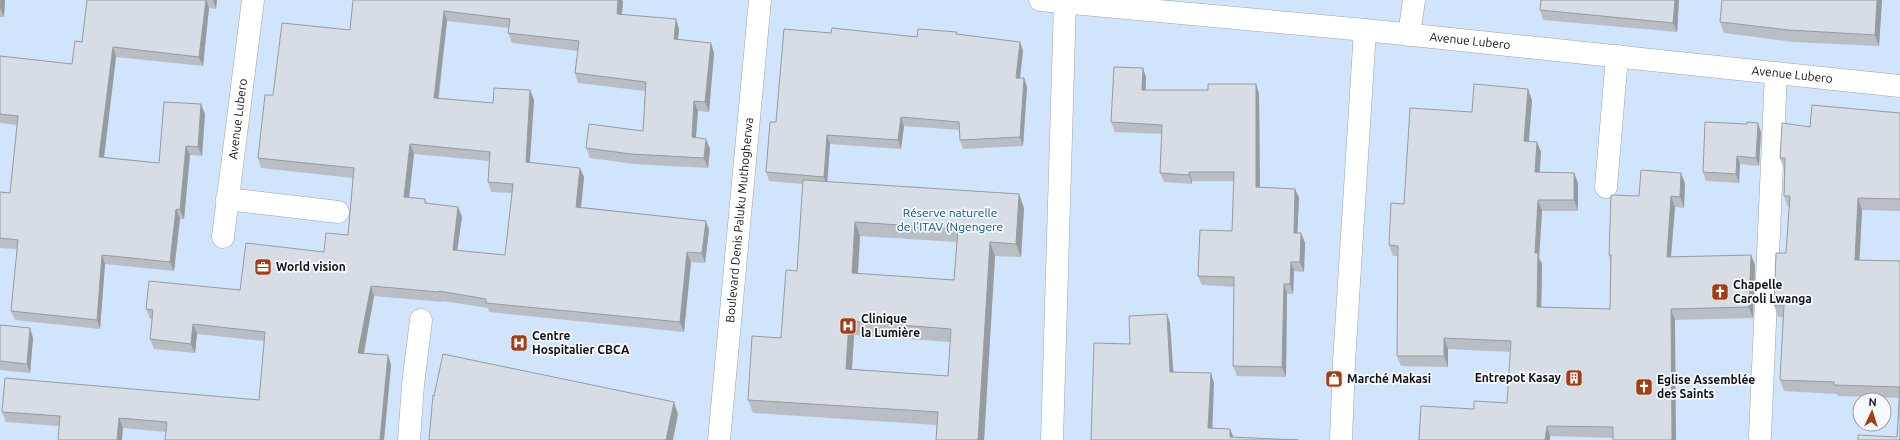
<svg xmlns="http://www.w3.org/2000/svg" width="1900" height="440" font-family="Ubuntu,sans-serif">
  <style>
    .green { fill: #d0e5fb; fill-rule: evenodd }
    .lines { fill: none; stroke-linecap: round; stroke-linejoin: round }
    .minor-casing { stroke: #9da4ab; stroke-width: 23 }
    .minor { stroke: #fff; stroke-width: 22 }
    .wall { fill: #b8bec4; fill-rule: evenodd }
    .shaded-wall { fill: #969ba0 }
    .building { fill: #d6dde4; stroke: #969ba0; fill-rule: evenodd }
    .labels { text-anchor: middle; stroke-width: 3.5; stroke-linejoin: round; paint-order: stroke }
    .street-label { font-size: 12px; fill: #0f1113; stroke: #f6faff }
    .park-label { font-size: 12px; fill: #07528b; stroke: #f6faff }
    .poi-label { font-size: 12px; font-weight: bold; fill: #0f1113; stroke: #f6faff; text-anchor: start }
  </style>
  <rect width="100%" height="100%" fill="#f6faff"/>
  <path class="green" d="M 0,0 L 1900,0 L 1900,440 L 0,440 ZM 1860,400 L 1884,400 L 1884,424 L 1860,424 Z"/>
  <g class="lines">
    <defs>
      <g id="minor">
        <path id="s1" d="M 1040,0 L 1365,30 L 1900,86"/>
        <path d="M 1409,35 L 1414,0"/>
        <path d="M 1606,187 L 1617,56"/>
        <path d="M 227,199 L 338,212"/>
        <path id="s2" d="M 223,237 L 253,0"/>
        <path d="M 1760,436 L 1776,73"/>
        <path d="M 409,440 L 413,385 L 421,320"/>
        <path id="s3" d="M 719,440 L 760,0"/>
        <path d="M 1052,440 L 1065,2"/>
        <path d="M 1341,440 L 1344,362 L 1365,30"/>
      </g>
    </defs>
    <use href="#minor" class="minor-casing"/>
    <use href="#minor" class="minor"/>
  </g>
  <g class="wall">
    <path d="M 0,0 L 5,0 L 4,17 L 0,17 Z"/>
    <path d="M 87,0 L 217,0 L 216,9 L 209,8 L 203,66 L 116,57 L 104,157 L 159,163 L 205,114 L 202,156 L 190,155 L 184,219 L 180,219 L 174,271 L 105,264 L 100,329 L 15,320 L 11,311 L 17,249 L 0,248 L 0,192 L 10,193 L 17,125 L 0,123 L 0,56 L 72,64 L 82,42 Z"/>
    <path d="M 353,0 L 622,0 L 623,2 L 622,14 L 679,29 L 678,39 L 711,43 L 714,53 L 709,112 L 698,111 L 696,138 L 710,149 L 708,168 L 634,164 L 590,158 L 586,148 L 643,131 L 645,91 L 578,83 L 575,73 L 578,51 L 512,43 L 508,33 L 509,28 L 447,21 L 439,98 L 493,103 L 530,90 L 534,100 L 530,162 L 584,177 L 581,207 L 706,221 L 709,230 L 705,263 L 691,262 L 684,332 L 489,312 L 488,308 L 443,301 L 443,302 L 374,296 L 364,353 L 388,355 L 391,365 L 384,440 L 165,440 L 166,432 L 123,428 L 59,426 L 6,422 L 2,412 L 259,400 L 264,341 L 197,334 L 195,353 L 154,349 L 150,339 L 152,319 L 150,319 L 146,309 L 240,290 L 324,252 L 348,235 L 353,178 L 261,168 L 258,158 L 273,95 L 350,30 ZM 414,154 L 489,161 L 488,182 L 491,192 L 512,193 L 505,255 L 457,250 L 462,217 L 458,207 L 427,203 L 425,199 L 409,197 Z"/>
    <path d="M 1541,0 L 1679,0 L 1677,32 L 1543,20 L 1540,10 Z"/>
    <path d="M 1722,0 L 1882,0 L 1879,46 L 1793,42 L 1724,33 L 1720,22 Z"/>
    <path d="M 957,32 L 957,34 L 1020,42 L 1023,51 L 1020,78 L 1024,78 L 1027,87 L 1023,146 L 963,149 L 960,140 L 959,130 L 904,126 L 901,149 L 830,144 L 827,182 L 1024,208 L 1021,257 L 995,256 L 984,440 L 936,440 L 937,425 L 753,413 L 748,400 L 781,338 L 797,271 L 803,184 L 769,181 L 766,172 L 776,122 L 831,33 L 917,37 ZM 860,236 L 957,242 L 954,280 L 858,274 ZM 854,335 L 950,342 L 948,376 L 852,369 Z"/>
    <path d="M 1146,77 L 1146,90 L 1208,90 L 1256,84 L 1259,94 L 1260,187 L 1295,189 L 1299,198 L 1297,233 L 1301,233 L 1305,243 L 1304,272 L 1294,271 L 1293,294 L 1287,294 L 1286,377 L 1237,376 L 1233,366 L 1234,287 L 1202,285 L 1198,276 L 1232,231 L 1234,181 L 1192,181 L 1192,184 L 1164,182 L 1160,173 L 1162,134 L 1115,132 L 1111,122 Z"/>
    <path d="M 1532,100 L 1529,141 L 1537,142 L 1541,152 L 1539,172 L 1574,173 L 1578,183 L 1578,211 L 1542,211 L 1539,258 L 1542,264 L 1541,307 L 1610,309 L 1610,259 L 1609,255 L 1639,196 L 1685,183 L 1684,208 L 1675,207 L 1671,257 L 1751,255 L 1755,265 L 1753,318 L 1675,320 L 1613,438 L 1550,436 L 1550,440 L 1419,440 L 1474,409 L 1507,403 L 1511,352 L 1448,349 L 1448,367 L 1401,366 L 1397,356 L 1398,256 L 1393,256 L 1389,245 L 1404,204 Z"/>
    <path d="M 1900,113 L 1900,211 L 1862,210 L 1859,260 L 1900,261 L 1900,440 L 1897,437 L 1899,398 L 1838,396 L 1837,394 L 1784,391 L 1780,380 L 1783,317 L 1778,317 L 1774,305 L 1786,253 L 1789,207 L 1788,207 L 1784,196 L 1784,169 L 1780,158 Z"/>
    <path d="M 1761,132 L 1759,166 L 1740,164 L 1739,183 L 1706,181 L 1703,172 Z"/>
    <path d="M 0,325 L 30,328 L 33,338 L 30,373 L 0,370 Z"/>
  </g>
  <g class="shaded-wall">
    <path d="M 1,0 L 5,0 L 4,17 L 0,8 Z"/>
    <path d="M 206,0 L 209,8 L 203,66 L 199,57 Z"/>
    <path d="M 213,0 L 217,0 L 216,9 Z"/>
    <path d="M 618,0 L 622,0 L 623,2 L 621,23 L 617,14 Z"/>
    <path d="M 1675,0 L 1679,0 L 1677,32 L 1673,23 Z"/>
    <path d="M 1877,0 L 1882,0 L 1879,46 L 1875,35 Z"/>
    <path d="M 444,11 L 447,21 L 437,107 L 434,98 Z"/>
    <path d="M 676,19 L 679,29 L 677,49 L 674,39 Z"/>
    <path d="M 1020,42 L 1023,51 L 1019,86 L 1016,78 Z"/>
    <path d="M 711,43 L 714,53 L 709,112 L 705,102 Z"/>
    <path d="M 113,47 L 116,57 L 103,166 L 99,157 Z"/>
    <path d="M 1143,68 L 1146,77 L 1145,99 L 1142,90 Z"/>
    <path d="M 1024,78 L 1027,87 L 1023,146 L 1020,137 Z"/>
    <path d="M 1256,84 L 1259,94 L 1260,197 L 1256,187 Z"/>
    <path d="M 1528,89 L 1532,100 L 1528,151 L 1524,141 Z"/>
    <path d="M 530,90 L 534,100 L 529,172 L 526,162 Z"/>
    <path d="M 694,101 L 698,111 L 695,147 L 692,137 Z"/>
    <path d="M 201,104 L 205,114 L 202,156 L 198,147 Z"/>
    <path d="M 901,117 L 904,126 L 901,149 L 898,140 Z"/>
    <path d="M 1758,123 L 1761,132 L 1759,166 L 1756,158 Z"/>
    <path d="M 827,135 L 830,144 L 827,186 L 824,177 Z"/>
    <path d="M 706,139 L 710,149 L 708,168 L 704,158 Z"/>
    <path d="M 1537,142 L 1541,152 L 1539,183 L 1535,172 Z"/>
    <path d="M 410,144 L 414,154 L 408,207 L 404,197 Z"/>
    <path d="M 186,146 L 190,155 L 184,219 L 180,210 Z"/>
    <path d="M 1737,156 L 1740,164 L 1739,183 L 1736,174 Z"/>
    <path d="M 580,168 L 584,177 L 580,216 L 576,207 Z"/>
    <path d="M 1189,172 L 1192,181 L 1192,184 L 1189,175 Z"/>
    <path d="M 1574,173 L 1578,183 L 1578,211 L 1574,200 Z"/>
    <path d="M 1681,173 L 1685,183 L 1684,208 L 1680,197 Z"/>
    <path d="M 1295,189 L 1299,198 L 1297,242 L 1294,233 Z"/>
    <path d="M 1019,194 L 1024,208 L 1021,257 L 1016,244 Z"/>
    <path d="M 1671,196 L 1675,207 L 1670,268 L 1667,257 Z"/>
    <path d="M 1858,198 L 1862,210 L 1859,271 L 1855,260 Z"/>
    <path d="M 1538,200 L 1542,211 L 1539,258 L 1542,264 L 1541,318 L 1537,307 L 1535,253 Z"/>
    <path d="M 458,207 L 462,217 L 456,259 L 453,250 Z"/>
    <path d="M 176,209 L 180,219 L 174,271 L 170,262 Z"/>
    <path d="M 706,221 L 709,230 L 705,263 L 702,253 Z"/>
    <path d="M 855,222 L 860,236 L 857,287 L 852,273 Z"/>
    <path d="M 1301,233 L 1305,243 L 1304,272 L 1300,262 Z"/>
    <path d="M 990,242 L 995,256 L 984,440 L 978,440 Z"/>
    <path d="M 687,252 L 691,262 L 684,332 L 680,322 Z"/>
    <path d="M 102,255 L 105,264 L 100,329 L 97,320 Z"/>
    <path d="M 1751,255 L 1755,265 L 1753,318 L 1749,307 Z"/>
    <path d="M 1291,262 L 1294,271 L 1293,294 L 1290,284 Z"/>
    <path d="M 1284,284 L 1287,294 L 1286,377 L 1282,367 Z"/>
    <path d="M 371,286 L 374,296 L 362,363 L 358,353 Z"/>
    <path d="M 1671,309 L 1675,320 L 1676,440 L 1672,440 Z"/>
    <path d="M 1167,314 L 1170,323 L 1174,381 L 1170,372 Z"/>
    <path d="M 849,321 L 854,335 L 851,383 L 846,369 Z"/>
    <path d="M 193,324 L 197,334 L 195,353 L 191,344 Z"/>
    <path d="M 30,328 L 33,338 L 30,373 L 27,364 Z"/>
    <path d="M 1444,338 L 1448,349 L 1448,367 L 1444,356 Z"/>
    <path d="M 388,355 L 391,365 L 384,440 L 380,440 Z"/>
    <path d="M 1211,373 L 1214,383 L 1212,437 L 1208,428 Z"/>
    <path d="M 674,402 L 678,414 L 673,440 L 666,440 Z"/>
    <path d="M 119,418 L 123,428 L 122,440 L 117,440 Z"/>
    <path d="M 1547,426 L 1550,436 L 1550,440 L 1545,440 Z"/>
    <path d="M 1230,429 L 1234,438 L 1230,437 Z"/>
  </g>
  <g class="building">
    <path d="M 0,0 L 1,0 L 0,8 Z"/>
    <path d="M 87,0 L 206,0 L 199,57 L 113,47 L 99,157 L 159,163 L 164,102 L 201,104 L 198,147 L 186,146 L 180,210 L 176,209 L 170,262 L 102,255 L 97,320 L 11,311 L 18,240 L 0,238 L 0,192 L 10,193 L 18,116 L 0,114 L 0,56 L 72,64 L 75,41 L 82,42 Z"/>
    <path d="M 353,0 L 618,0 L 617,14 L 676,19 L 674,39 L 711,43 L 705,102 L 694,101 L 692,137 L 706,139 L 704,158 L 631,154 L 586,148 L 589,124 L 643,131 L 646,82 L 575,73 L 579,41 L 508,33 L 510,19 L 444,11 L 434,98 L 493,103 L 494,88 L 530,90 L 526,162 L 580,168 L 576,207 L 706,221 L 702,253 L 687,252 L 680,322 L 486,303 L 486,299 L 439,291 L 439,292 L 371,286 L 358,353 L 388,355 L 380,440 L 165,440 L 167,422 L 119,418 L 117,440 L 58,440 L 60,416 L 2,412 L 5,378 L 259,400 L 265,332 L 193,324 L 191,344 L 150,339 L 153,310 L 146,309 L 149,281 L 240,290 L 246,243 L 324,252 L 326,233 L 348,235 L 354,168 L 258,158 L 265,95 L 273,95 L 282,23 L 350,30 ZM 410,144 L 490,152 L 488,182 L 513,184 L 505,255 L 453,250 L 458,207 L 425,203 L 425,199 L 404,197 Z"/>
    <path d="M 1541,0 L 1675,0 L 1673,23 L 1540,10 Z"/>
    <path d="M 1722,0 L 1877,0 L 1875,35 L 1789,30 L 1720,22 Z"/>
    <path d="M 832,28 L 917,37 L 918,29 L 957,32 L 956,34 L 1020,42 L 1016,78 L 1024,78 L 1020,137 L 960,140 L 959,122 L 901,117 L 898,140 L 827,135 L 824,177 L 766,172 L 770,122 L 776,122 L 784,29 L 831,33 Z"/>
    <path d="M 1114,67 L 1143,68 L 1142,90 L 1208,90 L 1208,84 L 1256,84 L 1256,187 L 1295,189 L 1294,233 L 1301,233 L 1300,262 L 1291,262 L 1290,284 L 1284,284 L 1282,367 L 1233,366 L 1234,277 L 1198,276 L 1200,230 L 1232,231 L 1234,172 L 1189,172 L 1189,175 L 1160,173 L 1162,125 L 1111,122 Z"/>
    <path d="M 1474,84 L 1528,89 L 1524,141 L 1537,142 L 1535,172 L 1574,173 L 1574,200 L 1538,200 L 1535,253 L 1538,253 L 1537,307 L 1610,309 L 1611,255 L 1609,255 L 1611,195 L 1639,196 L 1641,170 L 1681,173 L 1680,197 L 1671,196 L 1667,257 L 1751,255 L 1749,307 L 1671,309 L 1672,440 L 1613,440 L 1613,427 L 1547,426 L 1545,440 L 1419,440 L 1421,406 L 1474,409 L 1474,401 L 1507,403 L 1511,341 L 1444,338 L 1444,356 L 1397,356 L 1398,246 L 1389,245 L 1391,203 L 1404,204 L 1410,108 L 1472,112 Z"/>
    <path d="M 1812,105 L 1900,113 L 1900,199 L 1858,198 L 1855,260 L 1900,261 L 1900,387 L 1834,385 L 1834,382 L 1780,380 L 1784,305 L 1774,305 L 1776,253 L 1786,253 L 1790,196 L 1784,196 L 1785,158 L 1780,158 L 1782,123 L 1810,127 Z"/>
    <path d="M 1705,122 L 1747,124 L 1747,122 L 1758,123 L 1756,158 L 1737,156 L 1736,174 L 1703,172 Z"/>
    <path d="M 803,180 L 1019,194 L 1016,244 L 990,242 L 978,440 L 936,440 L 938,412 L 748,400 L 752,336 L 781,338 L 786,270 L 797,271 ZM 855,222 L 958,229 L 954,280 L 852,273 ZM 849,321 L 951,329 L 948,376 L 846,369 Z"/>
    <path d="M 1167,314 L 1170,372 L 1211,373 L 1208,428 L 1230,429 L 1230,437 L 1298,440 L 1091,440 L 1094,343 L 1130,344 L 1129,316 Z"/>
    <path d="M 0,325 L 30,328 L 27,364 L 0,361 Z"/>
    <path d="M 443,354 L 674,402 L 666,440 L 429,440 L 433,395 L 434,396 Z"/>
    <path d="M 1900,387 L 1900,440 L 1858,440 L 1858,435 L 1897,437 Z"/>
  </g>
  <defs>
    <symbol id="office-square" viewBox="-11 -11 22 22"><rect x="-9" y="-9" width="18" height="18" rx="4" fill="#a33d15" stroke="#f6faff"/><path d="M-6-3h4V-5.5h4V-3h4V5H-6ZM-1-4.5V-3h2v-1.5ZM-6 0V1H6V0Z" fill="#fff"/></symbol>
    <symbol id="church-square" viewBox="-11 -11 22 22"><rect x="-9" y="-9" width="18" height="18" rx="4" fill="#a33d15" stroke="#f6faff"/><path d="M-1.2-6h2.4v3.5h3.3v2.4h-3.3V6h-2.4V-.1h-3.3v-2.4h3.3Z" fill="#fff"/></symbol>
    <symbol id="hospital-square" viewBox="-11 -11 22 22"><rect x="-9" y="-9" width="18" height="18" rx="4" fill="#a33d15" stroke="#f6faff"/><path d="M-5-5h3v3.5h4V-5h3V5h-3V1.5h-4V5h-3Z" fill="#fff"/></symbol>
    <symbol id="building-square" viewBox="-11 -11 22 22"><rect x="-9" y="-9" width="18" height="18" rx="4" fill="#a33d15" stroke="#f6faff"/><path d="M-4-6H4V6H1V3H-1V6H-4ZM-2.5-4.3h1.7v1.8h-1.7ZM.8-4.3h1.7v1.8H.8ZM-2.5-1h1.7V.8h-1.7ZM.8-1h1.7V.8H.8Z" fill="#fff"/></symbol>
    <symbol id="shop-square" viewBox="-11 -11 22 22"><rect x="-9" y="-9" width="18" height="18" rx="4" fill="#a33d15" stroke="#f6faff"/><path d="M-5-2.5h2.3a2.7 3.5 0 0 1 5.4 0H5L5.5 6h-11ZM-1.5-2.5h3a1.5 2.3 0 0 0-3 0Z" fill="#fff"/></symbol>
  </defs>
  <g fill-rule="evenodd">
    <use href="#office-square" x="253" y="257" width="20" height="20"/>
    <use href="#church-square" x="1710" y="282" width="20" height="20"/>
    <use href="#hospital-square" x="838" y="316" width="20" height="20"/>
    <use href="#hospital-square" x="509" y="333" width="20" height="20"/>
    <use href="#building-square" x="1564" y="368" width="20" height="20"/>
    <use href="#shop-square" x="1324" y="369" width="20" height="20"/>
    <use href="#church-square" x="1634" y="377" width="20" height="20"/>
  </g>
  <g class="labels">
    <g class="street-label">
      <text dy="4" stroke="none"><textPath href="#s1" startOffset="432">Avenue Lubero</textPath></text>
      <text dy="4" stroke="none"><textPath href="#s1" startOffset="756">Avenue Lubero</textPath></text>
      <text dy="4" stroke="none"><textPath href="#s2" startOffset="119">Avenue Lubero</textPath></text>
      <text dy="4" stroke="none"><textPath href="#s3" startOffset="221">Boulevard Denis Paluku Muthogherwa</textPath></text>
    </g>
    <g class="park-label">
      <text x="950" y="217">Réserve naturelle<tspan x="950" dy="14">de l'ITAV (Ngengere</tspan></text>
    </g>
    <g class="poi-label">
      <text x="276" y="271">World vision</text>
      <text x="1733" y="289">Chapelle<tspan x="1733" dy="14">Caroli Lwanga</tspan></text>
      <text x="861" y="323">Clinique<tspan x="861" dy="14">la Lumière</tspan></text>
      <text x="532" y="340">Centre<tspan x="532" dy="14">Hospitalier CBCA</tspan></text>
      <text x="1561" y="382" text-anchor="end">Entrepot Kasay</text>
      <text x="1347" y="383">Marché Makasi</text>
      <text x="1657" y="384">Eglise Assemblée<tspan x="1657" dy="14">des Saints</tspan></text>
    </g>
  </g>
  <g transform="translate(1872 412) rotate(4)"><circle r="19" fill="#f6faff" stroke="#9a9da1"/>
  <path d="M0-3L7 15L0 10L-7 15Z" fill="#a33d15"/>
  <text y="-6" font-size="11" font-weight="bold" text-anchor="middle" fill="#0f1113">N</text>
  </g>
</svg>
